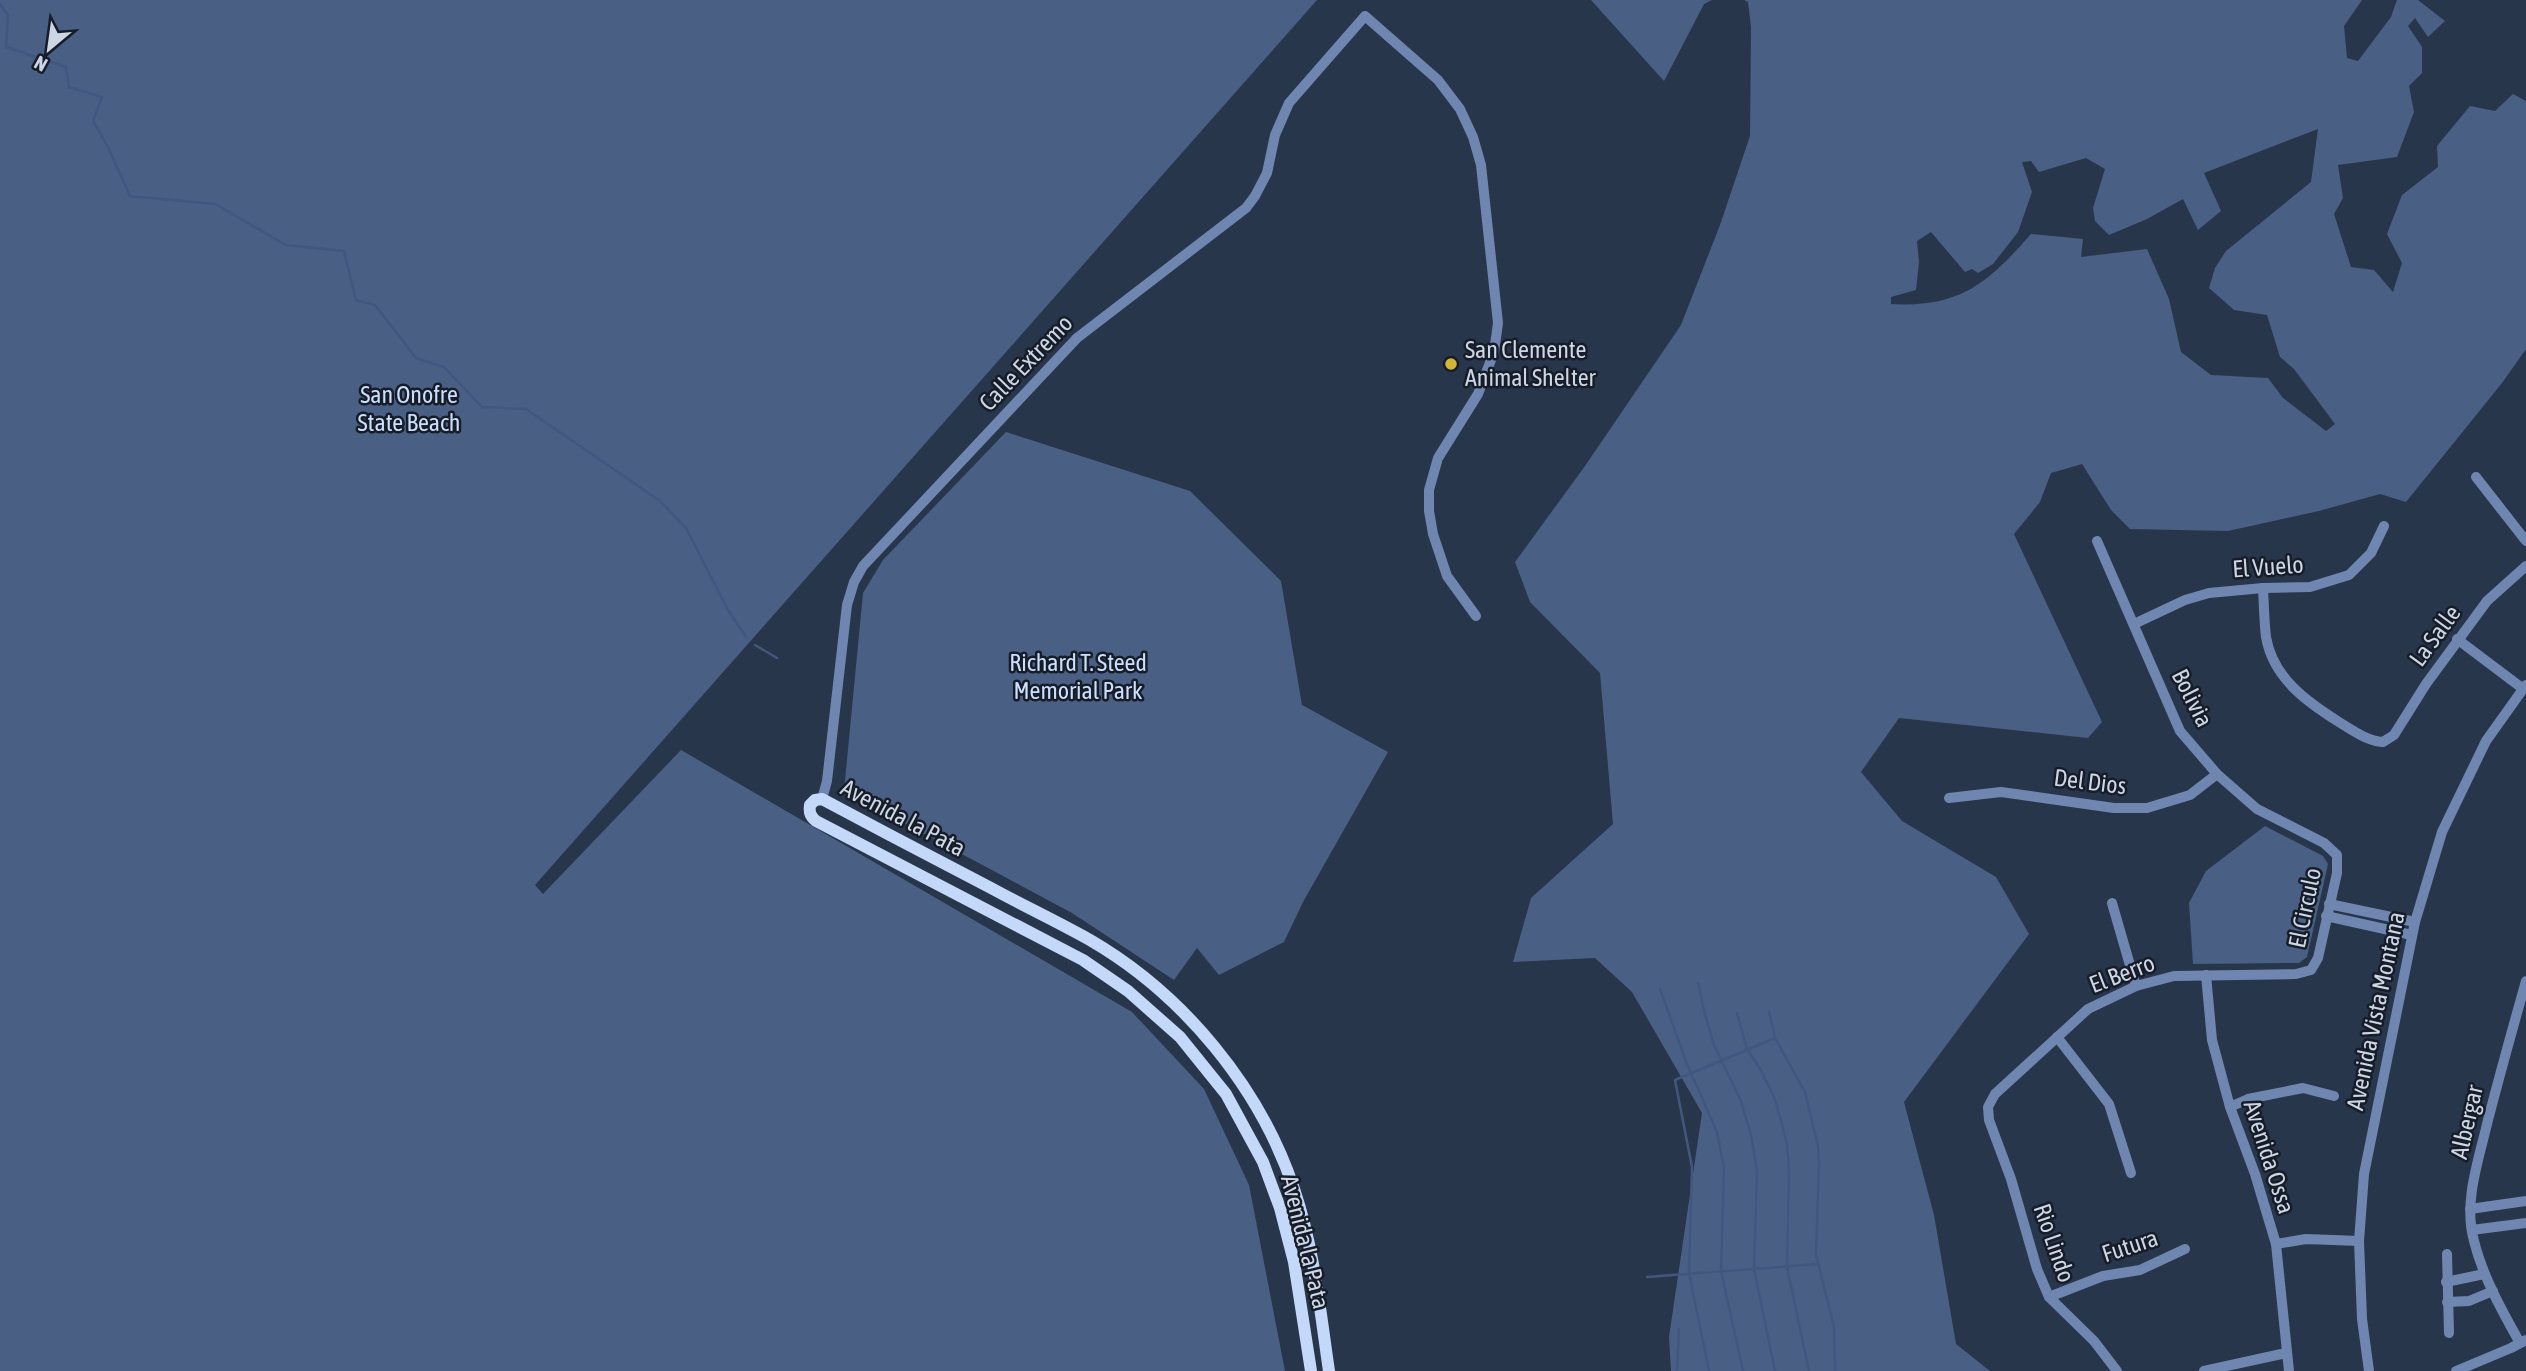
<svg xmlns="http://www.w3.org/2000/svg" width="2526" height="1371" font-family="'Asap Condensed',sans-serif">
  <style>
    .green { fill: #4a5f84; fill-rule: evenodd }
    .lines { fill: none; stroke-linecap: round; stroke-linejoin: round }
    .stream { stroke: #42577d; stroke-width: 2.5 }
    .minor { stroke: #6f87b0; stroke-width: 10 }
    .major { stroke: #c4d8fa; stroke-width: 12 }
    .poi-dot { fill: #d4b635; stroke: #171d28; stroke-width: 2.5 }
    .labels { text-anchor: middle; stroke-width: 5; stroke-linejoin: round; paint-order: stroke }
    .poi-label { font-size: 24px; fill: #cdd6e4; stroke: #171d28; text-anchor: start }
    .street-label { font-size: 24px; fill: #cdd6e4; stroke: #171d28 }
    .park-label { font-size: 24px; fill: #cbdfff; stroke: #171d28 }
  </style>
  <rect width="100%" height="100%" fill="#28364c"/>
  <g class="green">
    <path d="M 0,0 L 1317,0 L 535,885 L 543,894 L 681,750 L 1132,1012 L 1204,1089 L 1249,1185 L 1285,1371 L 0,1371 Z"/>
    <path d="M 1591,0 L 1712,0 L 1704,4 L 1664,81 Z"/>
    <path d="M 1744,0 L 2362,0 L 2344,26 L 2347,58 L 2358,61 L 2391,17 L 2397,0 L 2418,0 L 2445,21 L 2428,37 L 2415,18 L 2408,26 L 2422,47 L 2422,73 L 2409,86 L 2414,112 L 2397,157 L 2338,165 L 2343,198 L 2334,214 L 2351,267 L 2374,270 L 2393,292 L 2402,263 L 2387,234 L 2402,195 L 2438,167 L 2437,146 L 2470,106 L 2495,111 L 2513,94 L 2526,101 L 2526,349 L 2502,383 L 2406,502 L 2380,494 L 2319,511 L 2228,531 L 2130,529 L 2111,510 L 2082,464 L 2051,473 L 2040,502 L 2014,534 L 2102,722 L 2088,738 L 1899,718 L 1861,772 L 1902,821 L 1996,877 L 2029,934 L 1904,1102 L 1934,1215 L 1956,1344 L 1990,1371 L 1671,1371 L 1669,1337 L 1702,1113 L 1632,992 L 1595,958 L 1513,962 L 1531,898 L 1613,824 L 1600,673 L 1530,602 L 1515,562 L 1585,466 L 1681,325 L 1720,225 L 1750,136 L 1751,27 L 1748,2 ZM 2318,129 L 2311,182 L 2226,251 L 2215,268 L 2209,288 L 2234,310 L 2267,315 L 2280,357 L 2294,369 L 2335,424 L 2326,431 L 2283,398 L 2268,378 L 2211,375 L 2181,352 L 2169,299 L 2147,249 L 2081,257 L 2083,239 L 2031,234 C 1988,283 1960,308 1891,304 L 1891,297 L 1916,290 L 1919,262 L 1917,241 L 1931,232 L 1965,272 L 1972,269 L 1978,273 L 1993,264 L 2018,232 L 2032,192 L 2022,162 L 2031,161 L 2039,172 L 2086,158 L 2105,169 L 2093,208 L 2095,221 L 2109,235 L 2147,219 L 2183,199 L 2198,230 L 2221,211 L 2204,173 Z"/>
    <path d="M 1006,432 L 1190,491 L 1281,581 L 1302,705 L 1388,752 L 1303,902 L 1284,942 L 1219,975 L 1197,948 L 1174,980 L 1072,913 L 844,791 L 863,593 L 883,560 Z"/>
    <path d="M 2265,826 L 2323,856 L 2328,864 L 2307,957 L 2299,963 L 2193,964 L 2189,903 L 2206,871 Z"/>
  </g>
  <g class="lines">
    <g class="stream">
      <path d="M 0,4 L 8,15 L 6,47 L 66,67 L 69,87 L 102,97 L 93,121 L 108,147 L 130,196 L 215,204 L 286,245 L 344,251 L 356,300 L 375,305 L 416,358 L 444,367 L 482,407 L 526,409 L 660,501 L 686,528 L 728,610 L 746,637"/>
      <path d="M 755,645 L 777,658"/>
      <path d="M 1698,983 L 1704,1011 L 1714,1045 L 1741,1101 L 1751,1135 L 1757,1171 L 1754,1269 L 1775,1371"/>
      <path d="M 1660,989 L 1687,1064 L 1717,1132 L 1724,1168 L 1721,1271 L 1743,1371"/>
      <path d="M 1737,1013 L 1747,1049 L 1761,1070 L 1776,1102 L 1787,1144 L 1789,1171 L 1787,1267 L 1809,1371"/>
      <path d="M 1775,1038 L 1805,1092 L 1818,1146 L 1819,1165 L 1816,1255 L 1834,1327 L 1835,1371"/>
      <path d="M 1647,1277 L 1818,1264"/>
      <path d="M 1677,1371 L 1679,1329"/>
      <path d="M 1709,1371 L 1689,1273 L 1692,1167 L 1675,1080 L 1775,1038 L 1769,1011"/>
    </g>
    <g class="minor">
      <path d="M 2476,477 L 2526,541"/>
      <path d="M 2097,541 L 2180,731 L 2217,774 L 2257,809 L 2324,843 L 2337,855 L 2337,873 L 2318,958 L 2311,970 L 2296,974 L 2174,976 L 2136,986 L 2088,1009 L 1995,1094 L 1988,1107 L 1989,1120 L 2011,1179 L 2037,1269 L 2049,1297 L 2094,1341 L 2117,1371"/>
      <path d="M 2263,588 C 2264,604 2264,621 2266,637 C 2273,678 2307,702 2339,722 C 2352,730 2367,741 2383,742 L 2394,735 L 2426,684 L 2487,601 L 2526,566"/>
      <path d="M 2134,624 L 2185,600 L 2209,593 L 2263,588 L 2310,587 L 2349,575 L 2371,553 L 2384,526"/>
      <path d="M 2457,639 L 2522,688"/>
      <path d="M 1949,798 L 2001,792 L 2114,808 L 2147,808 L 2190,795 L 2217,774"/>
      <path d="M 822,799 L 827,781 L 847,605 L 854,582 L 863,566 L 1077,338 L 1246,208 L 1255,196 L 1267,173 L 1275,135 L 1289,103 L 1365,16 L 1438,80 L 1460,109 L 1473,137 L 1481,165 L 1498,323 L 1494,352 L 1478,394 L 1438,458 L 1429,490 L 1429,511 L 1433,534 L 1447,576 L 1476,616"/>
      <path d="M 2112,903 L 2136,986"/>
      <path d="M 2329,904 L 2415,922"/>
      <path d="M 2326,916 L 2412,935"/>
      <path d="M 2206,975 L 2212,1040 L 2230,1107 L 2255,1174 L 2276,1244 L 2289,1371"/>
      <path d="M 2057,1037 L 2109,1104 L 2131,1173"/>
      <path d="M 2230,1107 L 2248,1099 L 2303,1088 L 2334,1096"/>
      <path d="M 2470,1209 L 2526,1201"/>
      <path d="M 2472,1230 L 2526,1223"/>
      <path d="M 2276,1244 L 2306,1239 L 2359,1241"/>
      <path d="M 2447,1254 L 2449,1333"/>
      <path d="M 2446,1282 L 2484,1274"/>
      <path d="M 2049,1297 L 2103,1276 L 2140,1270 L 2185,1249"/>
      <path d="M 2447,1302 L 2469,1301 L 2493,1291"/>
      <path d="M 2520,1343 C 2502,1311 2483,1277 2474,1241 C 2463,1202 2479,1159 2488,1120 C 2500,1074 2513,1027 2526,981"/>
      <path d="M 2204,1371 L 2286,1353"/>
      <path d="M 2369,1371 L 2362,1319 L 2359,1241 L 2364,1174 L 2415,922 L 2442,832 L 2486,741 L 2526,685"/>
      <path d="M 2456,1371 L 2511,1348 L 2526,1340"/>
    </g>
    <path class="major" d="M 1311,1371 L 1294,1262 L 1280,1208 L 1263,1162 L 1226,1094 L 1180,1037 L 1128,991 L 1083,960 L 816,821 C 810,816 809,812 810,805 L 815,800 L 822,799 C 878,829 935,859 991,888 C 1024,906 1058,922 1090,940 C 1183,994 1260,1087 1294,1189 C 1314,1248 1320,1310 1329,1371"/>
  </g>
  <circle class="poi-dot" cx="1451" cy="364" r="7"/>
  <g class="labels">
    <g class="poi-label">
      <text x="1465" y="358">San Clemente<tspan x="1465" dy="28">Animal Shelter</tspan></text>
    </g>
    <g class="street-label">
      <text transform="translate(1026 363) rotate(-46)" y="8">Calle Extremo</text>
      <text transform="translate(2268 567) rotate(-4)" y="8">El Vuelo</text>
      <text transform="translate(2435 636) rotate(-54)" y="8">La Salle</text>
      <text transform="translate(2192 698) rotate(63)" y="8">Bolivia</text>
      <text transform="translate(2090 782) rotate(7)" y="8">Del Dios</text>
      <text transform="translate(903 818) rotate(28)" y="8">Avenida la Pata</text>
      <text transform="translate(2305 908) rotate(-78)" y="8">El Circulo</text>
      <text transform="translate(2122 974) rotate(-21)" y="8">El Berro</text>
      <text transform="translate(2376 1011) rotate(-78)" y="8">Avenida Vista Montana</text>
      <text transform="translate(2467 1122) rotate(-77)" y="8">Albergar</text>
      <text transform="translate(2269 1157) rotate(72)" y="8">Avenida Ossa</text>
      <text transform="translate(1305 1242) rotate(76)" y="8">Avenida la Pata</text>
      <text transform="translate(2054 1243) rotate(71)" y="8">Rio Lindo</text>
      <text transform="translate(2130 1246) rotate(-18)" y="8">Futura</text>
    </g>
    <g class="park-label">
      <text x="409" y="403">San Onofre<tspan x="409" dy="28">State Beach</tspan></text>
      <text x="1078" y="671">Richard T. Steed<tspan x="1078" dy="28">Memorial Park</tspan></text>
    </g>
  </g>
  <g transform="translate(49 49) rotate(209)" stroke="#171d28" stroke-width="5" paint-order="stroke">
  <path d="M0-5L12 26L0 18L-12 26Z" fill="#cdd6e4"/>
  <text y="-10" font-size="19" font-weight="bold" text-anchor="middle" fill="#cdd6e4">N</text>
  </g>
</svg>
